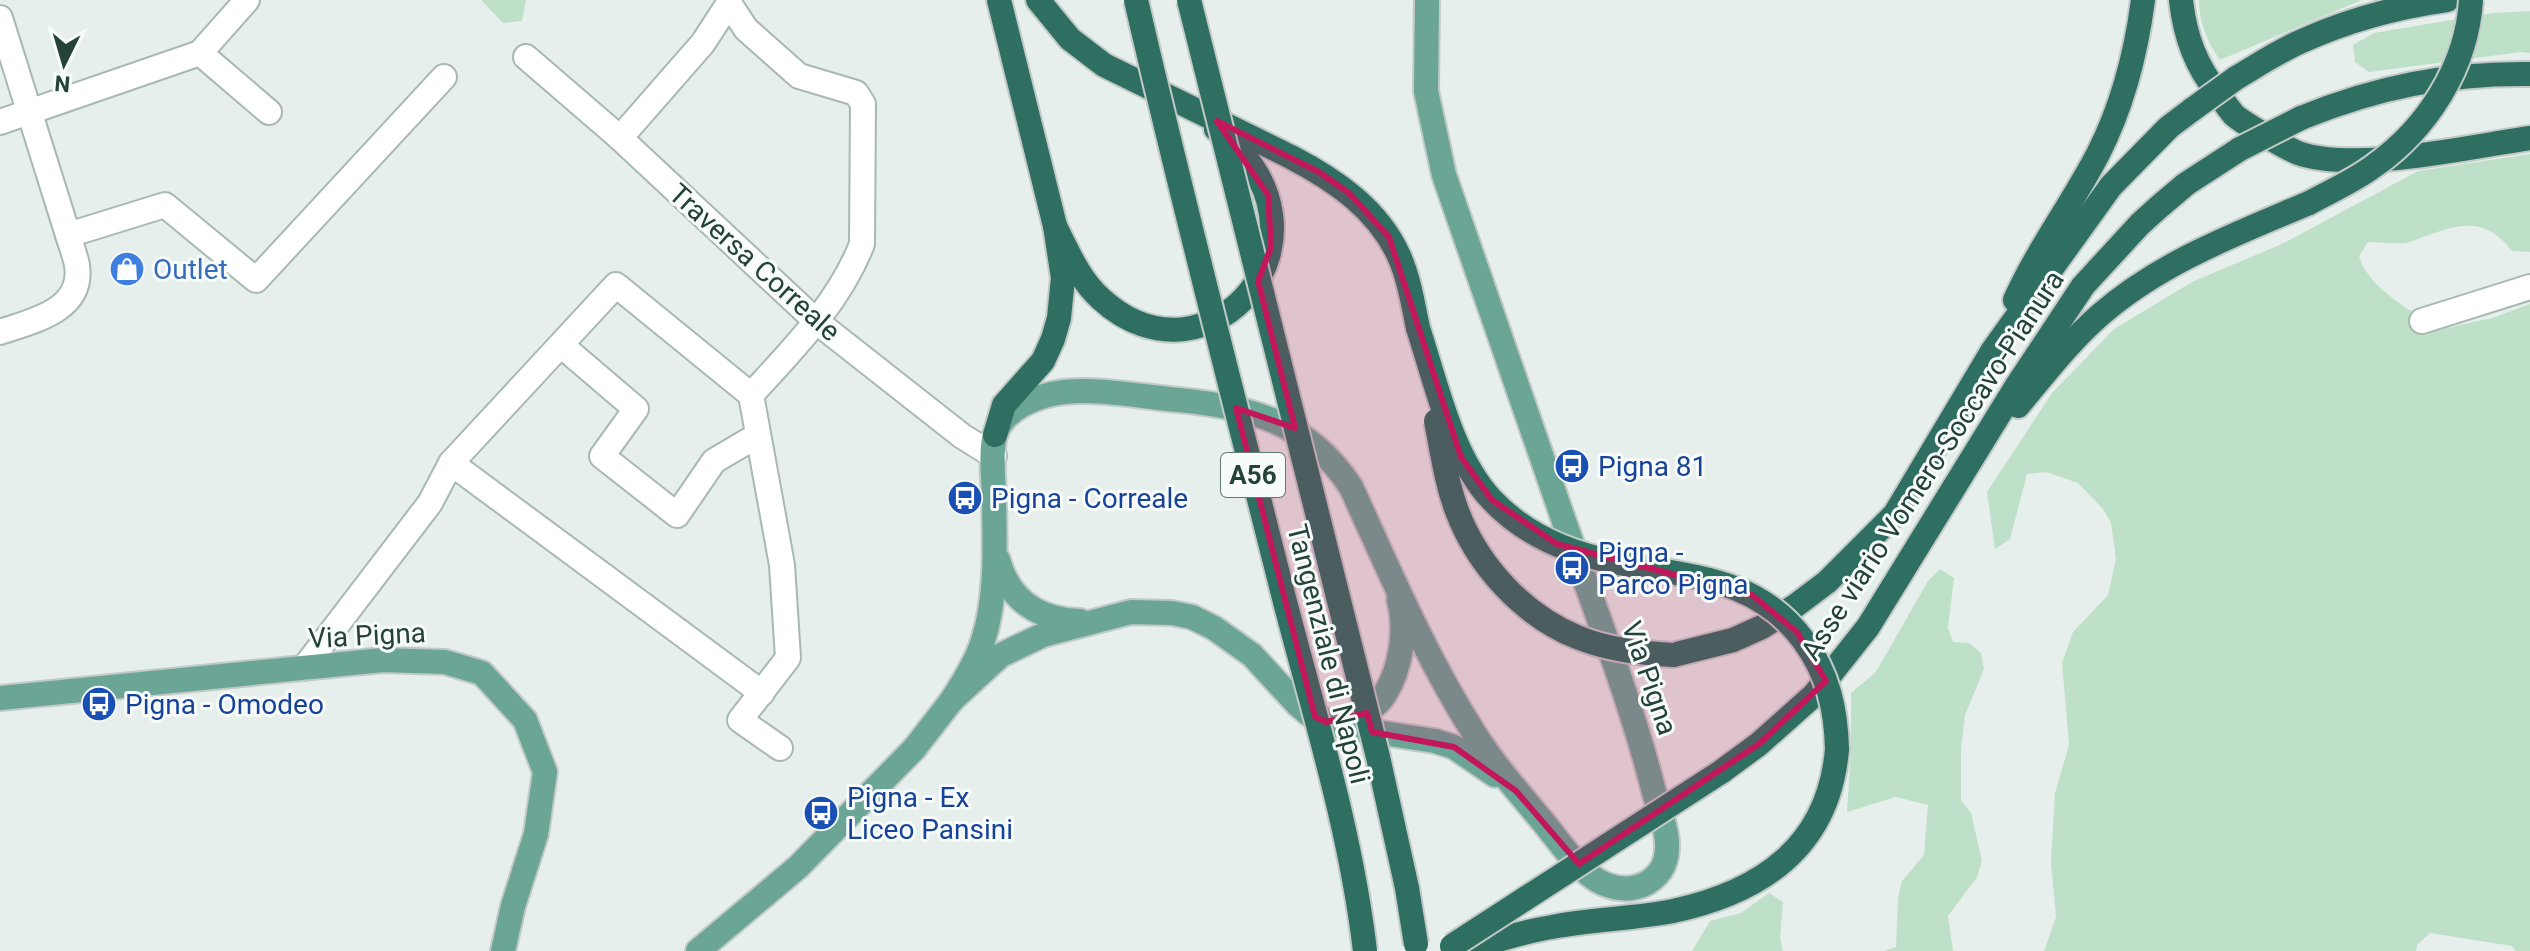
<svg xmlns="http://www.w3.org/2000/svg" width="2530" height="951" font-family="Roboto,sans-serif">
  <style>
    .green { fill: #bfe0c8 }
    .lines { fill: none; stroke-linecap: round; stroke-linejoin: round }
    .minor-casing { stroke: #a8b8b2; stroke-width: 28 }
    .major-casing { stroke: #c2cac8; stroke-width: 28 }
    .highway-casing { stroke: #c2cac8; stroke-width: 28 }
    .minor { stroke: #fff; stroke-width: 24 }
    .major { stroke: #6aa596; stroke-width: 24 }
    .highway { stroke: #2f6f62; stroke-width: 24 }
    .highway-bridge-casing { stroke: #c2cac8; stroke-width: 28; stroke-linecap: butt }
    .highway-bridge { stroke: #2f6f62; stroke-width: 24 }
    .marked { fill: #c2185b; fill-opacity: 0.2; stroke: #c2185b; stroke-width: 6; stroke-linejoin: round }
    .labels { text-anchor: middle; stroke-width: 6; stroke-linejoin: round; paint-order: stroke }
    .shield { fill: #f7fbf9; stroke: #637a73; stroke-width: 2 }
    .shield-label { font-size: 26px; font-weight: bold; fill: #24423a }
    .street-label { font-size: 28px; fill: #24423a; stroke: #f7fbf9 }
    .shop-label { font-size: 28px; fill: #366cbe; stroke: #f7fbf9; text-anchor: start }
    .transit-label { font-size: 28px; fill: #164399; stroke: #f7fbf9; text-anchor: start }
  </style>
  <rect width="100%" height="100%" fill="#e6efeb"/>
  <g class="green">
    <path d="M 481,0 L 526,0 L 522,21 L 503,23 Z"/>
    <path d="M 2199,0 L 2362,0 L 2220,60 C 2207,42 2199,22 2199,0 Z"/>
    <path d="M 2530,11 L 2530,53 L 2521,52 L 2369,72 L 2355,62 L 2353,45 L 2374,33 L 2493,13 Z"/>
    <path d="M 2530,154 L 2530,252 L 2512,251 C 2487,219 2464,222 2429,235 C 2421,237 2413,242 2405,243 C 2393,244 2380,242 2368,242 L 2359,256 C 2368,288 2413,313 2442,329 L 2492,318 L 2530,304 L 2530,951 L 2516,951 L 2512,946 L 2430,933 L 2417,945 L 2416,951 L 2044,951 L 2056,917 L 2051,862 L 2055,793 L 2069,745 L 2062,663 L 2073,632 L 2108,595 L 2116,559 L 2111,523 L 2103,509 L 2078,483 L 2046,472 L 2027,474 L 2010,539 L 1995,549 L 1987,492 L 2052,393 L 2114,329 L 2192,282 L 2284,243 L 2418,171 Z"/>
    <path d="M 1940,569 L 1954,578 L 1948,628 L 1953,642 L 1969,643 L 1981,653 L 1984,669 L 1965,715 L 1961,748 L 1961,800 L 1971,813 L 1982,861 L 1977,877 L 1948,916 L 1953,951 L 1884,951 L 1896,947 L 1898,898 L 1902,881 L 1924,855 L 1928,805 L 1896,797 L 1847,812 L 1851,750 L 1851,693 L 1876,672 L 1928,581 Z"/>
    <path d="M 1769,893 L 1783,902 L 1780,937 L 1783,951 L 1692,951 L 1710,921 L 1741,913 Z"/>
  </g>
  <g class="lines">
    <defs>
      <g id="minor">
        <path d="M 730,0 L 729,3 L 746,29 L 799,76 L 856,93 L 863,104 L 862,244 C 839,303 793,349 751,395 L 782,565 L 788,658 L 740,720 L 780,748"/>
        <path d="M 0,18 L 68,235 C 71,245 75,255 77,265 C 84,311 32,321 0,332"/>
        <path d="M 200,53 L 269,112"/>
        <path d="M 526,57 L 620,138 L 817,322 L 962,436 L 994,456"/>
        <path d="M 0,122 L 200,53 L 247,0"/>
        <path d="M 620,138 L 703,43 L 729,3"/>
        <path d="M 68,235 L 165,205 L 256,280 L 444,77"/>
        <path d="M 2422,321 L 2530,287"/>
        <path d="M 561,345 L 636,409 L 602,456 L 677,515 L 714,461 L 758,435"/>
        <path d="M 451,463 L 762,693"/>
        <path d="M 304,668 L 430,503 L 451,463 L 616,285 L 751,395"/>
      </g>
      <g id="major">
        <path d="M 998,560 C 1009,600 1039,620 1080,621"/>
        <path d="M 0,698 L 383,660 L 445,662 L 482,673 L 525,720 L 545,772 L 536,834 L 513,906 L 503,951"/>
        <path d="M 952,700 C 964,681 976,662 983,641 C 997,597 995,548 994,502 C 994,484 990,452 995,435 C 1004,408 1038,395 1064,392 C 1099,388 1143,397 1179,400 C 1252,407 1309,423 1351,487 C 1389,570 1425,656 1474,733 C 1494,765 1520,794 1544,823 C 1567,851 1591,893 1632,888 C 1647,886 1661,875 1665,861 C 1672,839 1660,813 1654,792 C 1629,693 1590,598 1557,501 C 1519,393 1482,284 1444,175 L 1426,91 L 1427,0"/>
        <path d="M 1348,719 C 1362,715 1377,707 1385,694 C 1401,668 1407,629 1399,600"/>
        <path d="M 698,951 L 798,867 L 914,749 L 952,700 L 1001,655 L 1043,635 L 1131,612 L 1172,613 L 1192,617 L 1214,628 L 1252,655 L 1297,704 L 1309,714 L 1343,727 L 1435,741 L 1454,747 L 1495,775"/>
      </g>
      <g id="highway">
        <path d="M 1038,0 L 1070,39 L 1104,65 L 1291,157 C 1335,180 1378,209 1399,256 C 1409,278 1413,304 1418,328"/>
        <path d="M 2181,0 C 2185,37 2196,66 2219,95 C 2224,102 2229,109 2234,115 C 2243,123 2286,148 2298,153 C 2356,173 2468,147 2530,138"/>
        <path d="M 2236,78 C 2258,65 2279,51 2302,41 C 2348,20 2397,7 2447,0"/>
        <path d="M 2301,118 C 2377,87 2447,73 2530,74"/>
        <path d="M 1055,226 C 1068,252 1079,279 1101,299 C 1209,398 1353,235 1216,129"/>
        <path d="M 2015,300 C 2038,249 2072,204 2098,154 C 2123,105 2136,54 2143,0"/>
        <path d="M 2018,406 C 2044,375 2069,342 2100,315 C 2161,262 2236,234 2309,203"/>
        <path d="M 995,435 L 1004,405 L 1043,361 L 1053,339 L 1059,318 L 1063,278 L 1055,226 L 999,0"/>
        <path d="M 1673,655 L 1733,640 L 1762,627 L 1795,606 L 1827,582 L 1895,514 L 1993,350 L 2111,186 L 2169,127 L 2193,109"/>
        <path d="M 1721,772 L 1759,744 L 1814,695 L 1868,627 L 2016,387 L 2083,286 L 2140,224 L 2160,206 L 2186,184 L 2240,149"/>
        <path d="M 1464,951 C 1493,941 1521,932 1552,927 C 1592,919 1633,919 1673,911 C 1762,892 1829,846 1837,749"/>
      </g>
    </defs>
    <use href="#minor" class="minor-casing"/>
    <use href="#major" class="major-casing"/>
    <use href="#highway" class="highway-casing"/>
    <use href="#minor" class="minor"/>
    <use href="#major" class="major"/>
    <use href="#highway" class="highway"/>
    <defs>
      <g id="highway-bridge">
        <path d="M 1136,0 C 1182,200 1234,399 1284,598 C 1314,714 1351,831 1365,951"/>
        <path d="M 1189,0 L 1378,757 L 1407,888 L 1416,944"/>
        <path d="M 2193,109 L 2236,78"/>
        <path d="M 2240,149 L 2301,118"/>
        <path d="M 2309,203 C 2331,191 2354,181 2374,166 C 2428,128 2467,66 2471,0"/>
        <path d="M 1418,328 C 1436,383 1452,458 1492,500 C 1524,534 1569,553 1614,562 C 1686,577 1756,575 1804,641 C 1828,674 1836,709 1837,749"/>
        <path d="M 1436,421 C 1442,451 1446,482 1457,511 C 1478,566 1523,615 1577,637 C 1608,650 1641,653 1673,655"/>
        <path d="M 1452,946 L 1721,772"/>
      </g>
    </defs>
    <use href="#highway-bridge" class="highway-bridge-casing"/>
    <use href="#highway-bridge" class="highway-bridge"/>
  </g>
  <path class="marked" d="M 1217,121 L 1319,172 L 1349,193 L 1389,237 L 1461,457 L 1492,500 L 1557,544 L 1752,595 L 1797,632 L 1826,681 L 1759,744 L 1579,864 L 1516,791 L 1454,747 L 1372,732 L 1367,713 L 1326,722 L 1315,717 L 1236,408 L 1295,428 L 1258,281 L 1271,247 L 1268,195 Z"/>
  <defs>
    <symbol id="shop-disc" viewBox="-11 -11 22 22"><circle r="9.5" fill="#3f7fe0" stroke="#f7fbf9"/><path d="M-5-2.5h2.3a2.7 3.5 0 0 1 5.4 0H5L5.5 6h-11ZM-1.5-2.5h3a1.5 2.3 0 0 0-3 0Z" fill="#fff"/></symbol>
    <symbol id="bus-disc" viewBox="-11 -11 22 22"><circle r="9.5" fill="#1a4fb4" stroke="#f7fbf9"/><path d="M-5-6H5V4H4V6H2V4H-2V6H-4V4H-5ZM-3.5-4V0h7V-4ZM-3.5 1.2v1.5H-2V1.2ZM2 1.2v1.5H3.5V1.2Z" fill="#fff"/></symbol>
  </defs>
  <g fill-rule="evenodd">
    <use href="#shop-disc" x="107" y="249" width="40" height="40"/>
    <use href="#bus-disc" x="1552" y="446" width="40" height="40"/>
    <use href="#bus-disc" x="945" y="478" width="40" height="40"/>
    <use href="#bus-disc" x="1552" y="548" width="40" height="40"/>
    <use href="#bus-disc" x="79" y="684" width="40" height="40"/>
    <use href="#bus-disc" x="801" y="793" width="40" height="40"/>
  </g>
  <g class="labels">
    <rect class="shield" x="1221" y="453" width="64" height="44" rx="6"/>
    <g class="shield-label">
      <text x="1253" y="484">A56</text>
    </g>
    <g class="street-label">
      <text transform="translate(755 262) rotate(42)" y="10">Traversa Correale</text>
      <text transform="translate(1932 465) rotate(-57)" y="10">Asse viario Vomero-Soccavo-Pianura</text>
      <text transform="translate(367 635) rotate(-3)" y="10">Via Pigna</text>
      <text transform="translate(1329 654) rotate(76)" y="10">Tangenziale di Napoli</text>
      <text transform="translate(1650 678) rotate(71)" y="10">Via Pigna</text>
    </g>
    <g class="shop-label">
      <text x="153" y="279">Outlet</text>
    </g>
    <g class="transit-label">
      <text x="1598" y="476">Pigna 81</text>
      <text x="991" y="508">Pigna - Correale</text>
      <text x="1598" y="562">Pigna -<tspan x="1598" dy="32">Parco Pigna</tspan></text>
      <text x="125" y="714">Pigna - Omodeo</text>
      <text x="847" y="807">Pigna - Ex<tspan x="847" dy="32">Liceo Pansini</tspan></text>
    </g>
  </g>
  <g transform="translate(64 64) rotate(185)" stroke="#f7fbf9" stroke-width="6" paint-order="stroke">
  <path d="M0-6L14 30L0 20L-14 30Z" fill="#24423a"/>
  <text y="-12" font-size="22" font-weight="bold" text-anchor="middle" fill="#24423a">N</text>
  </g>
</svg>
